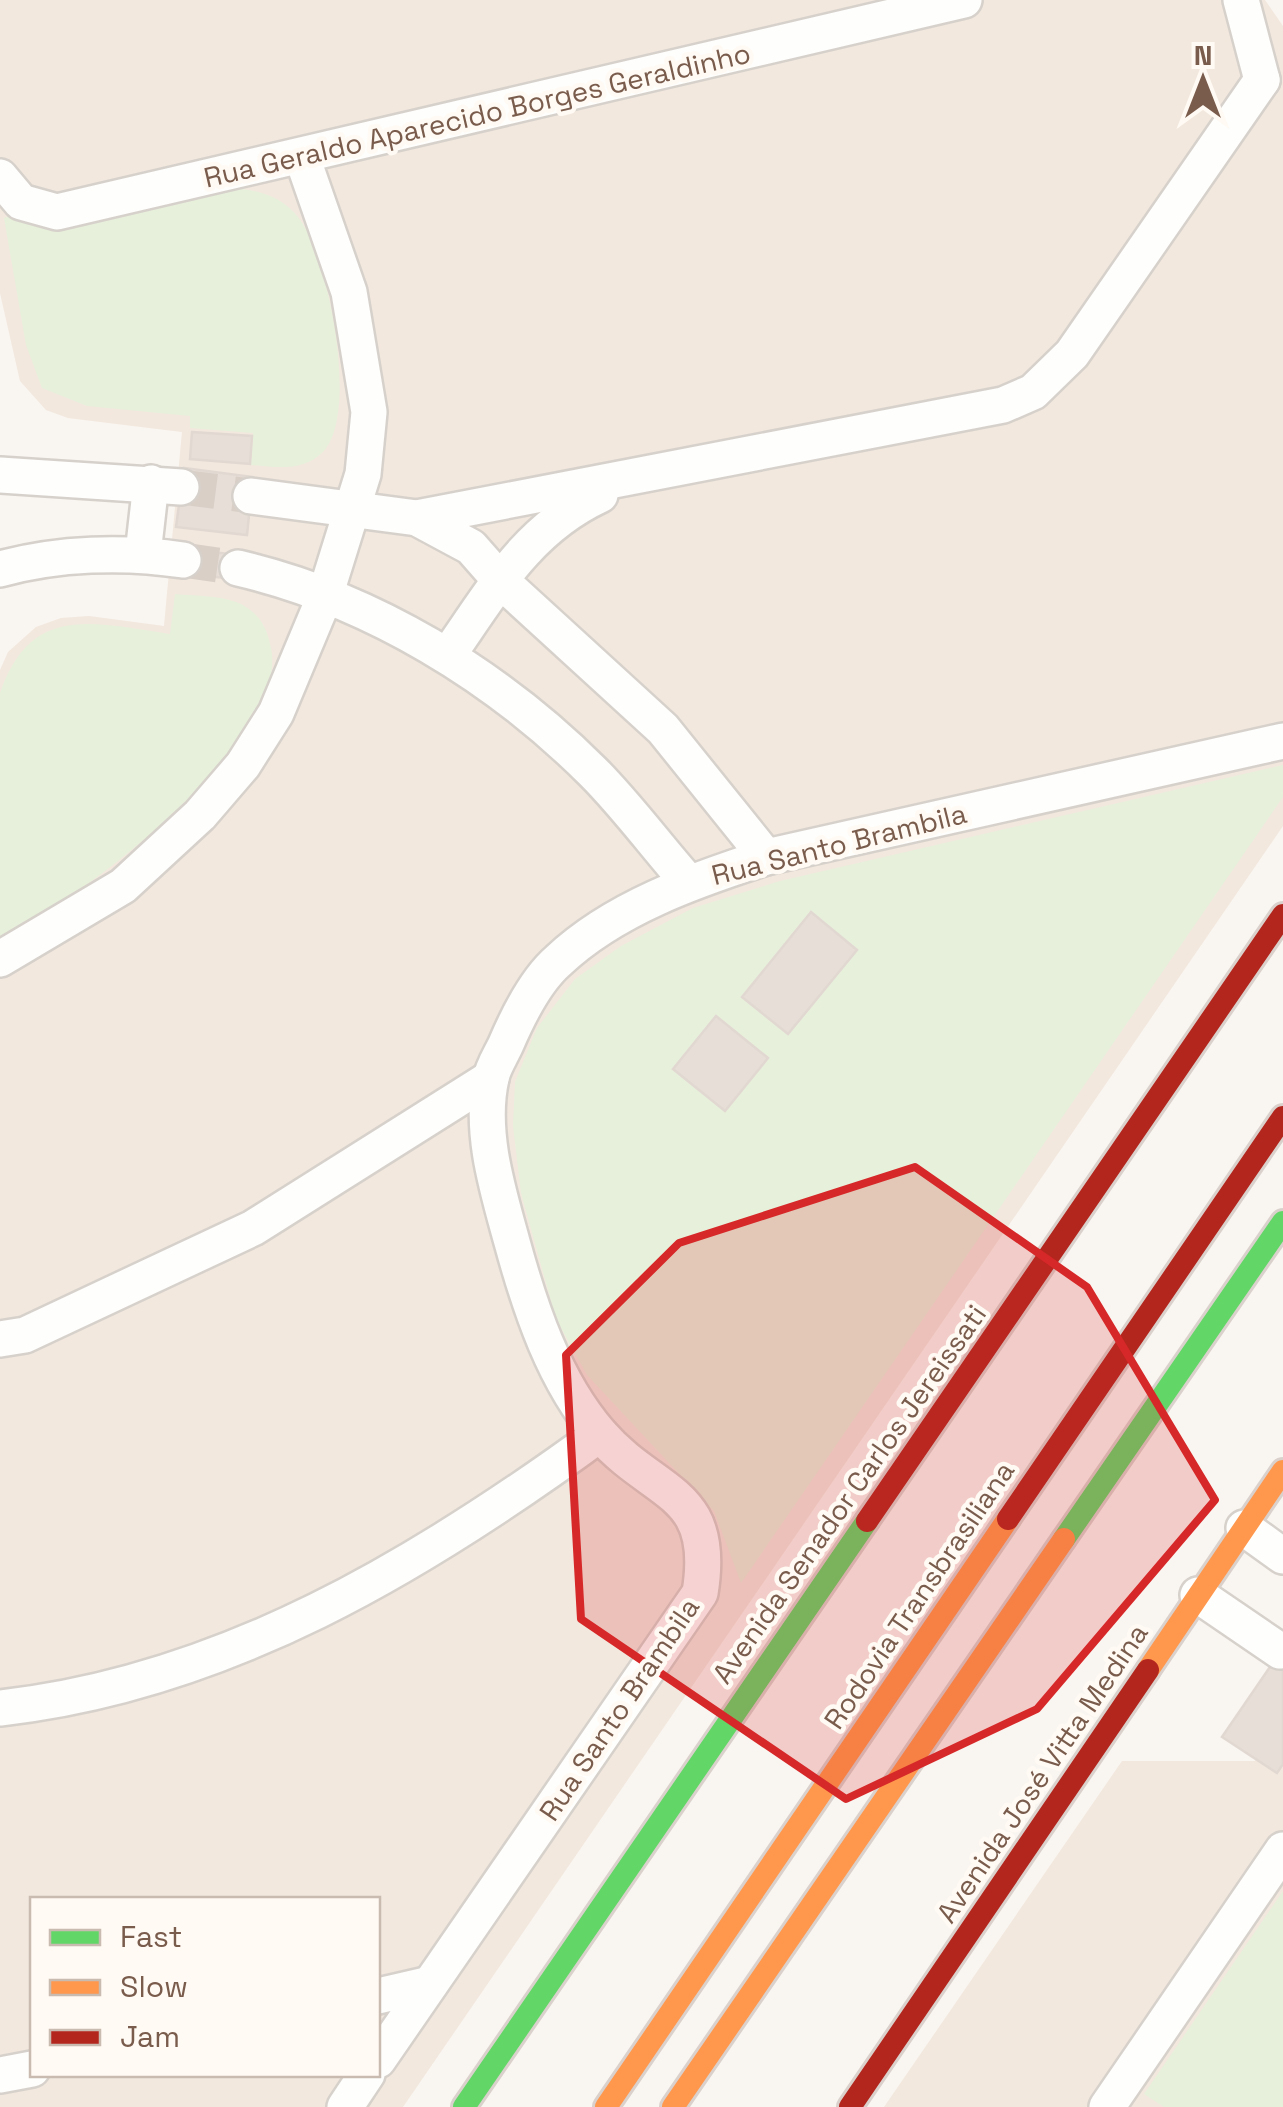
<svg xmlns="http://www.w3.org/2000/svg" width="1283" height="2107" font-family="'Space Grotesk',sans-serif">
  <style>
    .residential { fill: #f2e8de; fill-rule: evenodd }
    .green { fill: #e7f0db }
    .building { fill: #e6ded7; stroke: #e2d8d2; stroke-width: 2.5 }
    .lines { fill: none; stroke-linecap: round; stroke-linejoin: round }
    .street-tunnel { stroke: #d9cfc7; stroke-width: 35; stroke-dasharray: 35 18; stroke-linecap: butt }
    .street-casing { stroke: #d7d1cb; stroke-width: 40 }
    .fast-casing { stroke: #dad1cc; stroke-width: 28 }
    .slow-casing { stroke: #dad1cc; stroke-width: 28 }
    .jam-casing { stroke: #dad1cc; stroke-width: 28 }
    .street { stroke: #fefefd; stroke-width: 35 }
    .fast { stroke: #63d668; stroke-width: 22 }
    .slow { stroke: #ff974d; stroke-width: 22 }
    .jam { stroke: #b3261e; stroke-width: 22 }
    .marked { fill: #d62828; fill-opacity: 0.2; stroke: #d62828; stroke-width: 8; stroke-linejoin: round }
    .labels { text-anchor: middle; stroke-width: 9; stroke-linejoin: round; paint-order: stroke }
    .street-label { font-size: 28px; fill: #7a5c4d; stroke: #fffaf3 }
  </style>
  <rect width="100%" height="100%" fill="#f9f5f0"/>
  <g class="residential">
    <path d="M 0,0 L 1265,0 L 1283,26 L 1283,826 L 403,2107 L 0,2107 L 0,670 L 8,652 L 36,627 L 61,618 L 89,616 L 164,626 L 182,432 L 68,418 L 46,410 L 20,381 L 0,293 ZM 32,1900 L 378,1900 L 378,2074 L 32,2074 Z"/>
    <path d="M 1283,1719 L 1283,2107 L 884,2107 L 1122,1761 L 1255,1761 Z"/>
  </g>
  <g class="green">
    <path d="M 230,188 C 258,190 280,195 298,217 C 328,254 360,414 323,452 C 303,472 277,467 251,465 L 253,433 L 190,428 L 190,416 L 87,406 L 42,388 L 26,345 L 4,218 L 17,213 Z"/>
    <path d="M 175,594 C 194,596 217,595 236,602 C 257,610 267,626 271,648 C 291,742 75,903 0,940 L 0,693 C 31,603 93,623 170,634 Z"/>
    <path d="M 1283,765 L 1283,797 L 741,1583 L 714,1511 L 587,1375 L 556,1319 L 521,1193 L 513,1126 L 515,1082 L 537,1028 L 575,979 L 621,946 L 693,908 L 780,881 Z"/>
    <path d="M 1283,1891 L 1283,2107 L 1164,2107 L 1144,2094 Z"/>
  </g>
  <g class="building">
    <path d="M 192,432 L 252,436 L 250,464 L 190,459 Z"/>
    <path d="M 184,468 L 253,477 L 247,535 L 176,527 Z"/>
    <path d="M 184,549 L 240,555 L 238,579 L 182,574 Z"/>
    <path d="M 811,912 L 857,950 L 788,1034 L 742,997 Z"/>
    <path d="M 716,1016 L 768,1058 L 725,1111 L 673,1069 Z"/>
    <path d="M 1283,1648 L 1283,1764 L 1277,1773 L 1222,1737 Z"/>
  </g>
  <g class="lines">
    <g class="street-tunnel">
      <path d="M 181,487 L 251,496"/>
      <path d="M 183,560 L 238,568"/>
    </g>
    <defs>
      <g id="street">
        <path d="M 1241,0 L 1262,80"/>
        <path d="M 0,177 L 21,202 L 57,212 L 964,0"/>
        <path d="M 0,475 L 181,487"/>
        <path d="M 251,496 L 417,518 L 471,547 L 500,580 L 663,729 L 766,857"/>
        <path d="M 417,518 L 1003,405 L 1033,392 L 1072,354 L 1262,80"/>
        <path d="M 143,554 L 151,483"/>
        <path d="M 238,568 C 371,599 497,676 593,772 C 627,806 656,846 688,882"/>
        <path d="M 0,569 C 58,553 124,551 183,560"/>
        <path d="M 448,655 C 493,591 527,529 600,495"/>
        <path d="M 0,959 L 123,886 L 200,815 L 243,765 L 276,713 L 325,596 L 363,474 L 369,412 L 349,292 L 302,157"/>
        <path d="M 0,1339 L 25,1335 L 253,1228 L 491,1078"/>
        <path d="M 1244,1528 L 1283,1556"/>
        <path d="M 1198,1595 L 1280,1651"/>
        <path d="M 0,1708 C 225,1683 421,1565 600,1434"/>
        <path d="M 378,1996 L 430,1984"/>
        <path d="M 378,2060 L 700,1593 C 717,1489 655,1497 600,1434 C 554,1381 530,1308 512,1242 C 498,1191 479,1132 491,1078 C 493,1067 501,1055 506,1044 C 518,1016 535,981 558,961 C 614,908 695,880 766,857 L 1283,741"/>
        <path d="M 0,2075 L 32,2069"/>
        <path d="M 345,2107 L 367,2074"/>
        <path d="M 1107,2107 L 1283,1850"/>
      </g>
      <g id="fast">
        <path d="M 1064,1539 L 1283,1222"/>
        <path d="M 464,2107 L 867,1521"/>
      </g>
      <g id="slow">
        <path d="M 1148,1670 L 1283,1471"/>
        <path d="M 606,2107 L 1008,1519"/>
        <path d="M 673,2107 L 1064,1539"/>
      </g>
      <g id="jam">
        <path d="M 1008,1519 L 1283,1117"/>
        <path d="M 867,1521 L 1283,915"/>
        <path d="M 850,2107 L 1148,1670"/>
      </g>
    </defs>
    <use href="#street" class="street-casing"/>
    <use href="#fast" class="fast-casing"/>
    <use href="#slow" class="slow-casing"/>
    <use href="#jam" class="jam-casing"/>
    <use href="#street" class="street"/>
    <use href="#fast" class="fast"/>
    <use href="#slow" class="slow"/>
    <use href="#jam" class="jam"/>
  </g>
  <path class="marked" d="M 915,1167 L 1087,1287 L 1215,1500 L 1037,1709 L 846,1799 L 581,1619 L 566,1355 L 679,1243 Z"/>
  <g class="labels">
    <g class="street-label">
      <text transform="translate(477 115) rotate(-13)" y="10">Rua Geraldo Aparecido Borges Geraldinho</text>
      <text transform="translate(839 844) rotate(-14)" y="10">Rua Santo Brambila</text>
      <text transform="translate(849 1494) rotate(-55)" y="10">Avenida Senador Carlos Jereissati</text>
      <text transform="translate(919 1595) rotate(-56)" y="10">Rodovia Transbrasiliana</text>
      <text transform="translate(619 1709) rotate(-56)" y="10">Rua Santo Brambila</text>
      <text transform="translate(1042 1773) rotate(-56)" y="10">Avenida José Vitta Medina</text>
    </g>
  </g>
  <rect x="30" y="1897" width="350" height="180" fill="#fffaf3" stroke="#cabbb1" stroke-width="2.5"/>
  <rect x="50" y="1930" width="50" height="15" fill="#63d668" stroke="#cabbb1" stroke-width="2.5"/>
  <text x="120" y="1947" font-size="30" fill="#7a5c4d">Fast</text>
  <rect x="50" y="1980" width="50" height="15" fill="#ff974d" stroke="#cabbb1" stroke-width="2.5"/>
  <text x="120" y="1997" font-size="30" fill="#7a5c4d">Slow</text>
  <rect x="50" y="2030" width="50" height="15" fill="#b3261e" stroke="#cabbb1" stroke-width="2.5"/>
  <text x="120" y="2047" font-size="30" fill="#7a5c4d">Jam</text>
  <g transform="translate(1203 80)" stroke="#fffaf3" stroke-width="8" paint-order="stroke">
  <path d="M0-8L18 38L0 25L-18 38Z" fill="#7a5c4d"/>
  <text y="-15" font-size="28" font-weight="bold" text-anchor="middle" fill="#7a5c4d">N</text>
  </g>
</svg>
